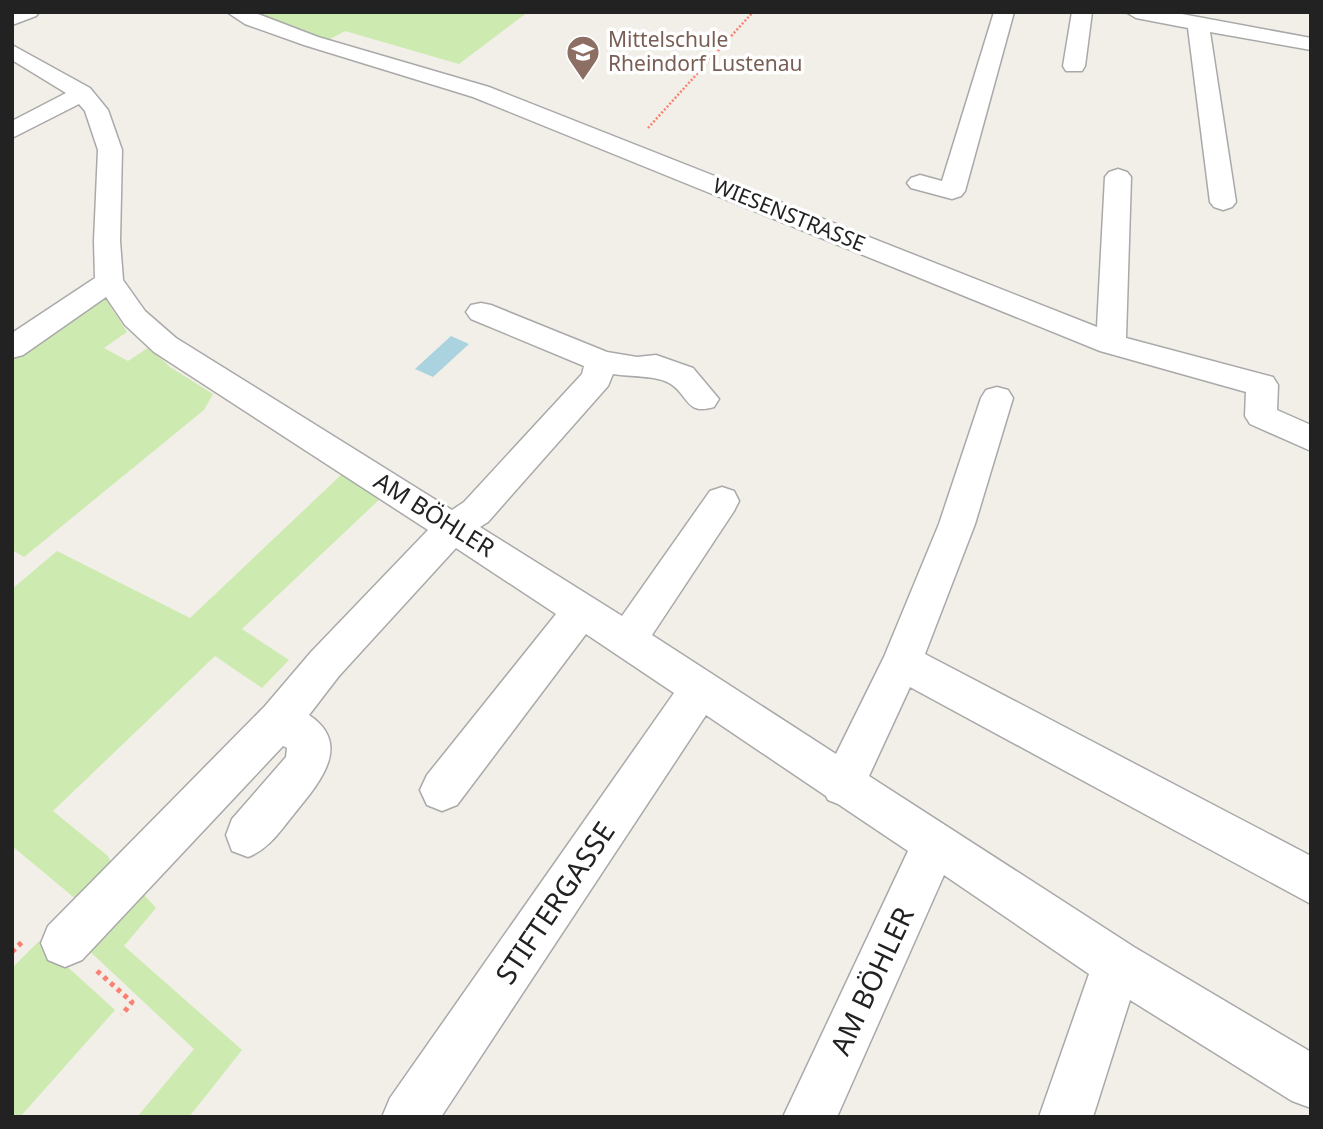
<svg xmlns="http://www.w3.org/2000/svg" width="1323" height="1129" font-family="'Noto Sans',sans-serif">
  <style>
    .grass { fill: #cdebb0 }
    .water { fill: #aad3df }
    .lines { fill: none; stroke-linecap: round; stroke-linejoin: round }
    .minor-casing { stroke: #a9a9a9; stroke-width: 3 }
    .path-far1 { stroke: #fa8072; stroke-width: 2.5; stroke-dasharray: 2 2; stroke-linecap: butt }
    .path { stroke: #fa8072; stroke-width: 5; stroke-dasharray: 4.5 4.5; stroke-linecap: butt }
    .minor { fill: #fff; fill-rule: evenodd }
    .labels { text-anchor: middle; stroke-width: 7; stroke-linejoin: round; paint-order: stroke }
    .far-education-label { font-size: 21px; fill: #785e54; stroke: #fff; text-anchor: start }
    .far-street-label { font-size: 21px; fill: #222; stroke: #fff }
    .street-label { font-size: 24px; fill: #222; stroke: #fff }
    .near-street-label { font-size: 28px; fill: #222; stroke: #fff }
  </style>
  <rect width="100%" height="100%" fill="#f2efe9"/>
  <g class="grass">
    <path d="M 238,12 L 528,12 L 459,64 L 345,31 L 321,44 Z"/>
    <path d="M 103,295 L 127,332 L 104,348 L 128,361 L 149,347 L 170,367 L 213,394 L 204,410 L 24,557 L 12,550 L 12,358 Z"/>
    <path d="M 342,474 L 381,498 L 242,629 L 289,660 L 262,688 L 215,656 L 53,811 L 108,856 L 115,872 L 83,905 L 12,846 L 12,589 L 57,551 L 190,618 Z"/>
    <path d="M 137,887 L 156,908 L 124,946 L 242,1050 L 189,1117 L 137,1117 L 194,1049 L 83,945 Z"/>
    <path d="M 39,941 L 115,1010 L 20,1117 L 12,1117 L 12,968 Z"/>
  </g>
  <path class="water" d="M 451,336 L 469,344 L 433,377 L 415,369 Z"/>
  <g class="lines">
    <defs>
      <g id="minor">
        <path d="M 12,12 L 39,12 L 36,16 L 12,25 Z"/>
        <path d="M 227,12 L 253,12 L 318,37 L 489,87 L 1097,327 L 1105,177 L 1109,172 L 1118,169 L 1127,172 L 1131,177 L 1126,338 L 1273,377 L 1278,385 L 1277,410 L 1311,425 L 1311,451 L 1250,424 L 1245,416 L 1246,392 L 1100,351 L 473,97 L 304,45 L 245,24 Z"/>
        <path d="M 994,12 L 1014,12 L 965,191 L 961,196 L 952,199 L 911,188 L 907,183 L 911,178 L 920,175 L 942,181 Z"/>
        <path d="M 1072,12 L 1092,12 L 1085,66 L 1082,71 L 1066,71 L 1063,66 Z"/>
        <path d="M 1126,12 L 1171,12 L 1311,38 L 1311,50 L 1210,32 L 1236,202 L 1232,207 L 1223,210 L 1214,207 L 1210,202 L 1188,28 L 1136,18 Z"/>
        <path d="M 12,45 L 90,88 L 108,110 L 122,150 L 120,241 L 123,280 L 145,311 L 176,338 L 452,510 L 464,502 L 582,374 L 584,366 L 471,319 L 466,312 L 471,305 L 481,303 L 491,305 L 607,352 L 637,357 L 656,355 L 693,368 L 719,399 L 714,407 C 685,416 689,394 669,383 C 655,375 631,377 613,374 L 608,386 L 488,522 L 480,527 L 622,616 L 710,491 L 722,487 L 734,491 L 739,501 L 734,511 L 652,635 L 836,754 L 884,657 L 939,524 L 981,398 L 986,390 L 997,387 L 1008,390 L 1013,398 L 975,524 L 925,654 L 1311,856 L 1311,904 L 910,687 L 869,776 L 1134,947 L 1311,1052 L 1311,1108 L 1292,1101 L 1130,1000 L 1093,1117 L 1039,1117 L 1089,974 L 944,875 L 837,1117 L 783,1117 L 908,851 L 838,804 L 828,800 L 826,796 L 706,715 L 441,1117 L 382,1117 L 390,1098 L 674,693 L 586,634 L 457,805 L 442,811 L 427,805 L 420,790 L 427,775 L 556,614 L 456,548 L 339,676 L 309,715 C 354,745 318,784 294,814 C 280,831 269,849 248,857 L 232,851 L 226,835 L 232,819 L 286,757 L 287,748 L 283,746 L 82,960 L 65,967 L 48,960 L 41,943 L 48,926 L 265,706 L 311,652 L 428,530 L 154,352 L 125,325 L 106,297 L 23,355 L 12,358 L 12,333 L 95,278 L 94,241 L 98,150 L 85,111 L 79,104 L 12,138 L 12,121 L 66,93 L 12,60 Z"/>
      </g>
    </defs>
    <use href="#minor" class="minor-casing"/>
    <path class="path-far1" d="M 648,128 L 753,12"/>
    <g class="path">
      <path d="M 12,952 L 24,940"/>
      <path d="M 97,971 L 132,1002 L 122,1015"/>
    </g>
    <use href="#minor" class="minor"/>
  </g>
  <defs>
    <symbol id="school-pin" viewBox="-11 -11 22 30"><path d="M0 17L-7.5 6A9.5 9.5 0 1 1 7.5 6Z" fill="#8d6e63" stroke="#fff"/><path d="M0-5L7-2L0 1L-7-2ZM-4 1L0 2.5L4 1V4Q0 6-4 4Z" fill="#fff"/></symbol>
  </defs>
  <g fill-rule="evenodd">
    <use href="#school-pin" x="564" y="33" width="38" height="52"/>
  </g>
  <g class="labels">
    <g class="far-education-label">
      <text x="608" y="47">Mittelschule<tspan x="608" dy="24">Rheindorf Lustenau</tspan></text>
    </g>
    <g class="far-street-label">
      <text transform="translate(789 215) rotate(22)" y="7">WIESENSTRASSE</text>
    </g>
    <g class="street-label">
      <text transform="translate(434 515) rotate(32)" y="8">AM BÖHLER</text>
    </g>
    <g class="near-street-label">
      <text transform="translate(555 903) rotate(-56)" y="10">STIFTERGASSE</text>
      <text transform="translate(872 981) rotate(-65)" y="10">AM BÖHLER</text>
    </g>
  </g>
  <rect width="1323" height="1129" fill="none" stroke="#222222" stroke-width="28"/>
</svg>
